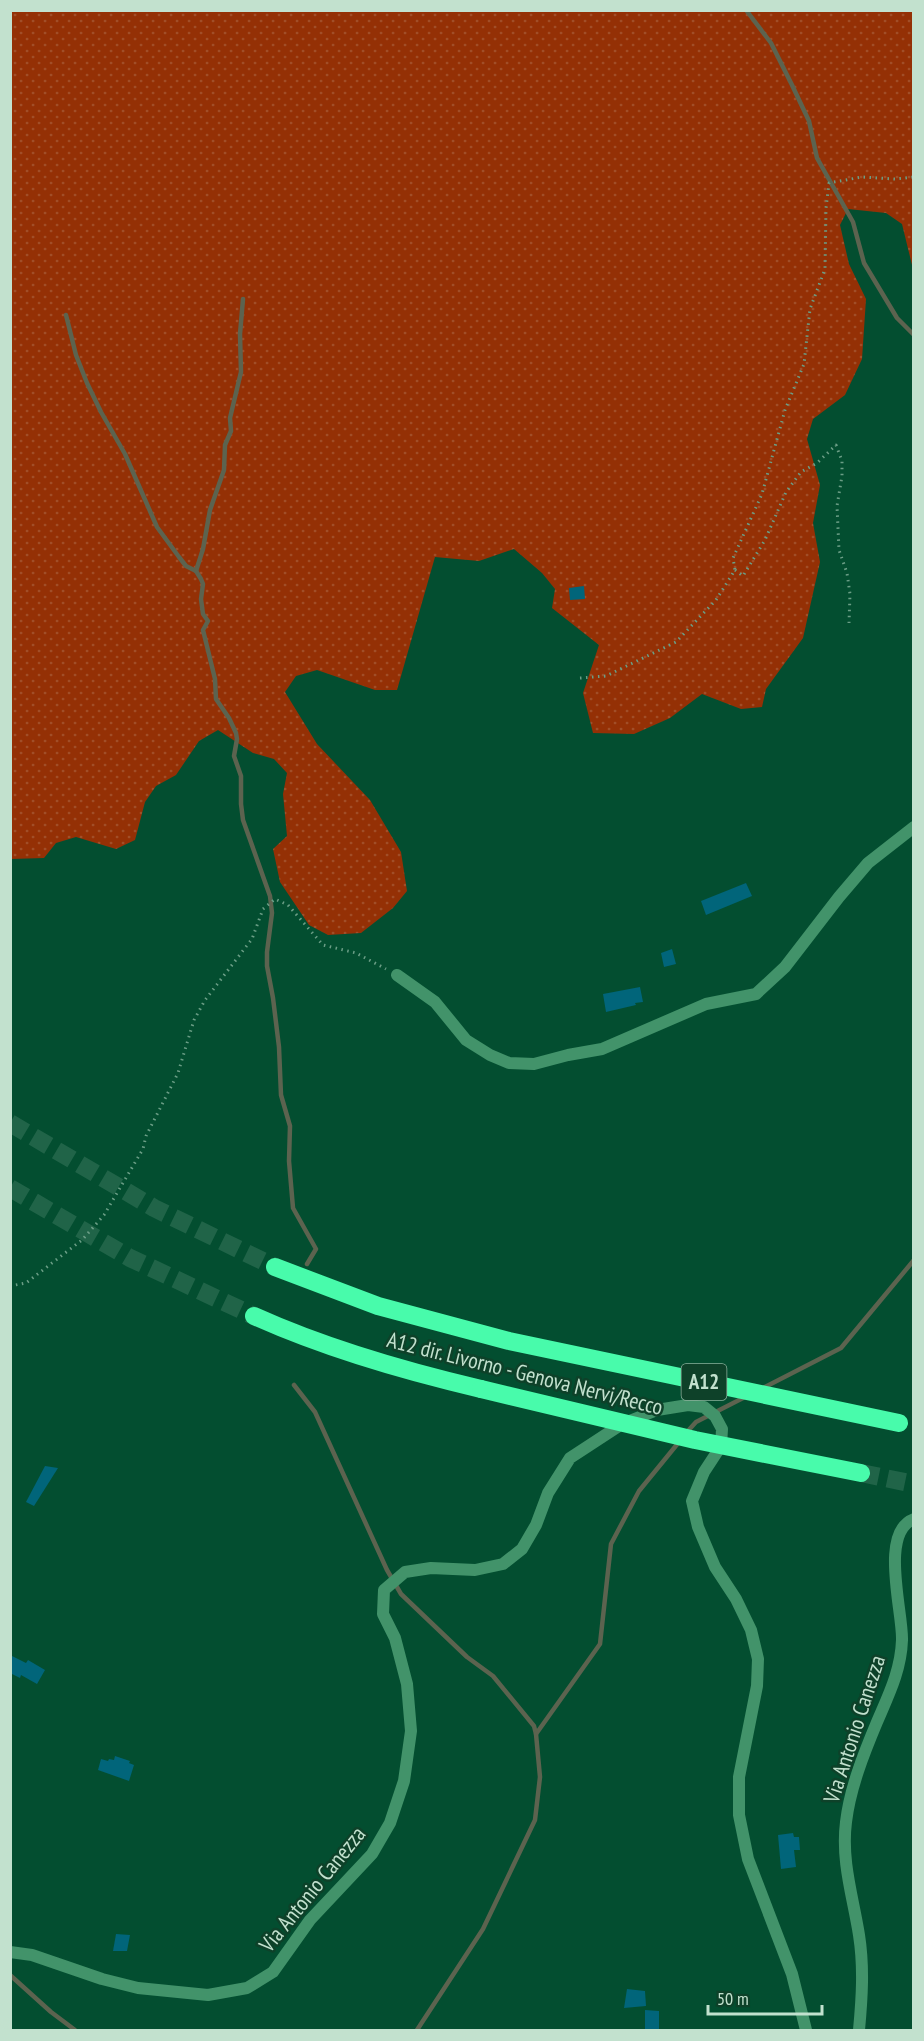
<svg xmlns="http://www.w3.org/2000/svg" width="924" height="2041" font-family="'PT Sans Narrow',sans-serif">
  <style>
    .grass { fill: url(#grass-dots) }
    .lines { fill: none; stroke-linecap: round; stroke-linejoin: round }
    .stream { stroke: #5c634f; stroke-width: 4.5 }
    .building { fill: #01657a }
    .motorway-tunnel { stroke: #206448; stroke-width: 18; stroke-dasharray: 18 9; stroke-linecap: butt }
    .path { stroke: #6b9e86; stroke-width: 3; stroke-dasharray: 1.5 4.5; stroke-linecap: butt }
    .pedestrian { stroke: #42936a; stroke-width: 12 }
    .tertiary { stroke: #42936a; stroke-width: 12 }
    .motorway { stroke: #48fbab; stroke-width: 18 }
    .motorway-bridge { stroke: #48fbab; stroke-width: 18 }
    .labels { text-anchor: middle; stroke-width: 5; stroke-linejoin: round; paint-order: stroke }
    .shield { fill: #0e4129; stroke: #8cb19c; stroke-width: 1.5 }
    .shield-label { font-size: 21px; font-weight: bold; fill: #c2e1ce }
    .street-label { font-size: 22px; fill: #c2e1ce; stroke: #0e4129 }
  </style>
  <defs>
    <pattern id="grass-dots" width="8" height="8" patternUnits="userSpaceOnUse" patternTransform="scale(1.5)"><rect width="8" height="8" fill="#943005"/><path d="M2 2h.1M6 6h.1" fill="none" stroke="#a14e28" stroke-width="1.8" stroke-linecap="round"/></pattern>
  </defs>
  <rect width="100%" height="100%" fill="#034e30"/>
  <path class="grass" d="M 10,11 L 913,11 L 913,269 L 902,224 L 886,213 L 848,209 L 840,225 L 849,264 L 866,299 L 862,359 L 845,395 L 813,419 L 807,439 L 820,485 L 813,523 L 820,562 L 803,638 L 766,689 L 762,707 L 741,709 L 702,694 L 670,718 L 634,734 L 593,733 L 583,693 L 599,645 L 552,608 L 555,589 L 542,573 L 514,549 L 479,561 L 435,557 L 397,690 L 375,690 L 317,670 L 296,676 L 285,692 L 317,744 L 370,800 L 401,852 L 407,891 L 393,908 L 361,933 L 328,935 L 309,925 L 280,882 L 273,849 L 287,836 L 283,794 L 287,773 L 274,759 L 253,753 L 218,730 L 199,741 L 176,775 L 156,786 L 145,802 L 135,840 L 116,849 L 76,837 L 56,843 L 44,858 L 11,859 Z"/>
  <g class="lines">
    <g class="stream">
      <path d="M 746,10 L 771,43 L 792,85 L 809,121 L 817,158 L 853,222 L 864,263 L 897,318 L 914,335"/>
      <path d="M 66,315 L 76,355 L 87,383 L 101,412 L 125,454 L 157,527 L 179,557 L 186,566 L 196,571 L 201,579 L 203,584 L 201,599 L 203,614 L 208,621 L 203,630 L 215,679 L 216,699 L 229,718 L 236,733 L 237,739 L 234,756 L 241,776 L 241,804 L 243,820 L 270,896 L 272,913 L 267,952 L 267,966 L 273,998 L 279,1047 L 281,1095 L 290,1126 L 289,1161 L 293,1208 L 316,1249 L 307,1264"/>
      <path d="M 196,571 L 203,549 L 210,510 L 224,470 L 225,445 L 231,431 L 230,418 L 241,372 L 240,334 L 243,299"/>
      <path d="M 294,1385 L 315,1412 L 387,1570 L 401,1594 L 467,1657 L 493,1676 L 534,1726 L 536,1734"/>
      <path d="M 763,1388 L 841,1348 L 914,1260"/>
      <path d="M 686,1433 L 696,1422 L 745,1397"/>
      <path d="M 10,1975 L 51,2012 L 75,2030"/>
      <path d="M 417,2030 L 483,1929 L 535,1820 L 540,1777 L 536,1734 L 600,1644 L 611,1544 L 639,1491 L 679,1442"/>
    </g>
  </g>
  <g class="building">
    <path d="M 584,586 L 585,599 L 570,600 L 569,588 Z"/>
    <path d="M 746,883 L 752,896 L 706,915 L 701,901 Z"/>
    <path d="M 672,949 L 676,964 L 664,967 L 661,953 Z"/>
    <path d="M 640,987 L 643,1002 L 635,1003 L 636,1005 L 606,1012 L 603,994 Z"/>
    <path d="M 45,1466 L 58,1468 L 34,1506 L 26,1502 Z"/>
    <path d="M 10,1655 L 26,1663 L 28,1660 L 45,1670 L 37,1684 L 21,1675 L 20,1678 L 10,1673 Z"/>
    <path d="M 115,1756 L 130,1761 L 129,1763 L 134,1765 L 129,1781 L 98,1770 L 101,1759 L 108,1761 L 109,1759 L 114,1760 Z"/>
    <path d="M 793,1833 L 794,1837 L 799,1837 L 800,1850 L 794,1850 L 796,1867 L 781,1869 L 778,1835 Z"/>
    <path d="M 116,1934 L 130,1935 L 127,1951 L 113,1951 Z"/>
    <path d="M 627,1989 L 645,1991 L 646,2006 L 624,2008 Z"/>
    <path d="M 645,2010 L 659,2011 L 659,2031 L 645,2031 Z"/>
  </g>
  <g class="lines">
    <g class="motorway-tunnel">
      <path d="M 10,1123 L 154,1208 L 275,1267"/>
      <path d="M 10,1188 L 130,1258 L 254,1316"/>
      <path d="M 861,1473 L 914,1484"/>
    </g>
    <g class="path">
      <path d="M 735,570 L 743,576 L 765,540 L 786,492 L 801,472 L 817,463 L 836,445 L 842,461 L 842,476 L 837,506 L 839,550 L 847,573 L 850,594 L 849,623"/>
      <path d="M 580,678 L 606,676 L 676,642 L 716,600 L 735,570 L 733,558 L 762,494 L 785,410 L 804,364 L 810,309 L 825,269 L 826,208 L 829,183 L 862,177 L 895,179 L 914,177"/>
      <path d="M 10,1286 L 26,1283 L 82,1240 L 104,1215 L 143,1149 L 146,1136 L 178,1073 L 194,1020 L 205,1000 L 252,939 L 263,909 L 275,899 L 288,905 L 323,945 L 356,953 L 386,969"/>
    </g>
    <path class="pedestrian" d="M 397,975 L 435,1002 L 466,1040 L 490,1055 L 509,1063 L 534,1064 L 568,1055 L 602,1049 L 706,1004 L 756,994 L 785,967 L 839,897 L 868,863 L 914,827"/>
    <g class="tertiary">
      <path d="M 10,1952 L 32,1955 L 102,1979 L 138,1988 L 208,1995 L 247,1988 L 273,1972 L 310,1920 L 372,1854 L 390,1823 L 404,1781 L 411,1731 L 407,1684 L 395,1638 L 383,1614 L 384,1590 L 405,1572 L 431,1568 L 475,1570 L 503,1564 L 522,1549 L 536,1525 L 548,1493 L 570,1458 L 622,1424 L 657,1410 L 688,1405 L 704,1407 L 715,1416 L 722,1429 L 721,1446 L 704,1472 L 692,1501 L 698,1527 L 715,1567 L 736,1599 L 751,1630 L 758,1659 L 757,1686 L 739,1777 L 739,1815 L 748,1859 L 792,1974 L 806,2030"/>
      <path d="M 859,2030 C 862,1998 864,1967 859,1935 C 853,1897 841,1861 846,1822 C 850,1788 864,1753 877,1722 C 889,1694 901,1670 902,1640 C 903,1612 879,1532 914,1519"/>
    </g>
    <g class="motorway">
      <path d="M 275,1267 L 378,1306 L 509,1341 L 899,1423"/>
      <path d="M 254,1316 C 327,1349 404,1371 481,1389"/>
    </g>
    <path class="motorway-bridge" d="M 481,1389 L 695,1440 L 861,1473"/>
  </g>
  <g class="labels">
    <rect class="shield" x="681.5" y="1364" width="45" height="36" rx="4.5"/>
    <g class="shield-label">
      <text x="704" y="1389">A12</text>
    </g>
    <g class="street-label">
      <text transform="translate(525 1373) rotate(14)" y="8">A12 dir. Livorno - Genova Nervi/Recco</text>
      <text transform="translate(854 1729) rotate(-72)" y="8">Via Antonio Canezza</text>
      <text transform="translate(312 1889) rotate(-51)" y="8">Via Antonio Canezza</text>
    </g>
  </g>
  <rect width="924" height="2041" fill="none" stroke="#c2e1ce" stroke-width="24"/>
  <path d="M708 2005v9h114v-9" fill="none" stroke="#c2e1ce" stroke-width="3"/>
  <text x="717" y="2005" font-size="18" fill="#c2e1ce" stroke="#0e4129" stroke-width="4.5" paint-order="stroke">50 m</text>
</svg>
